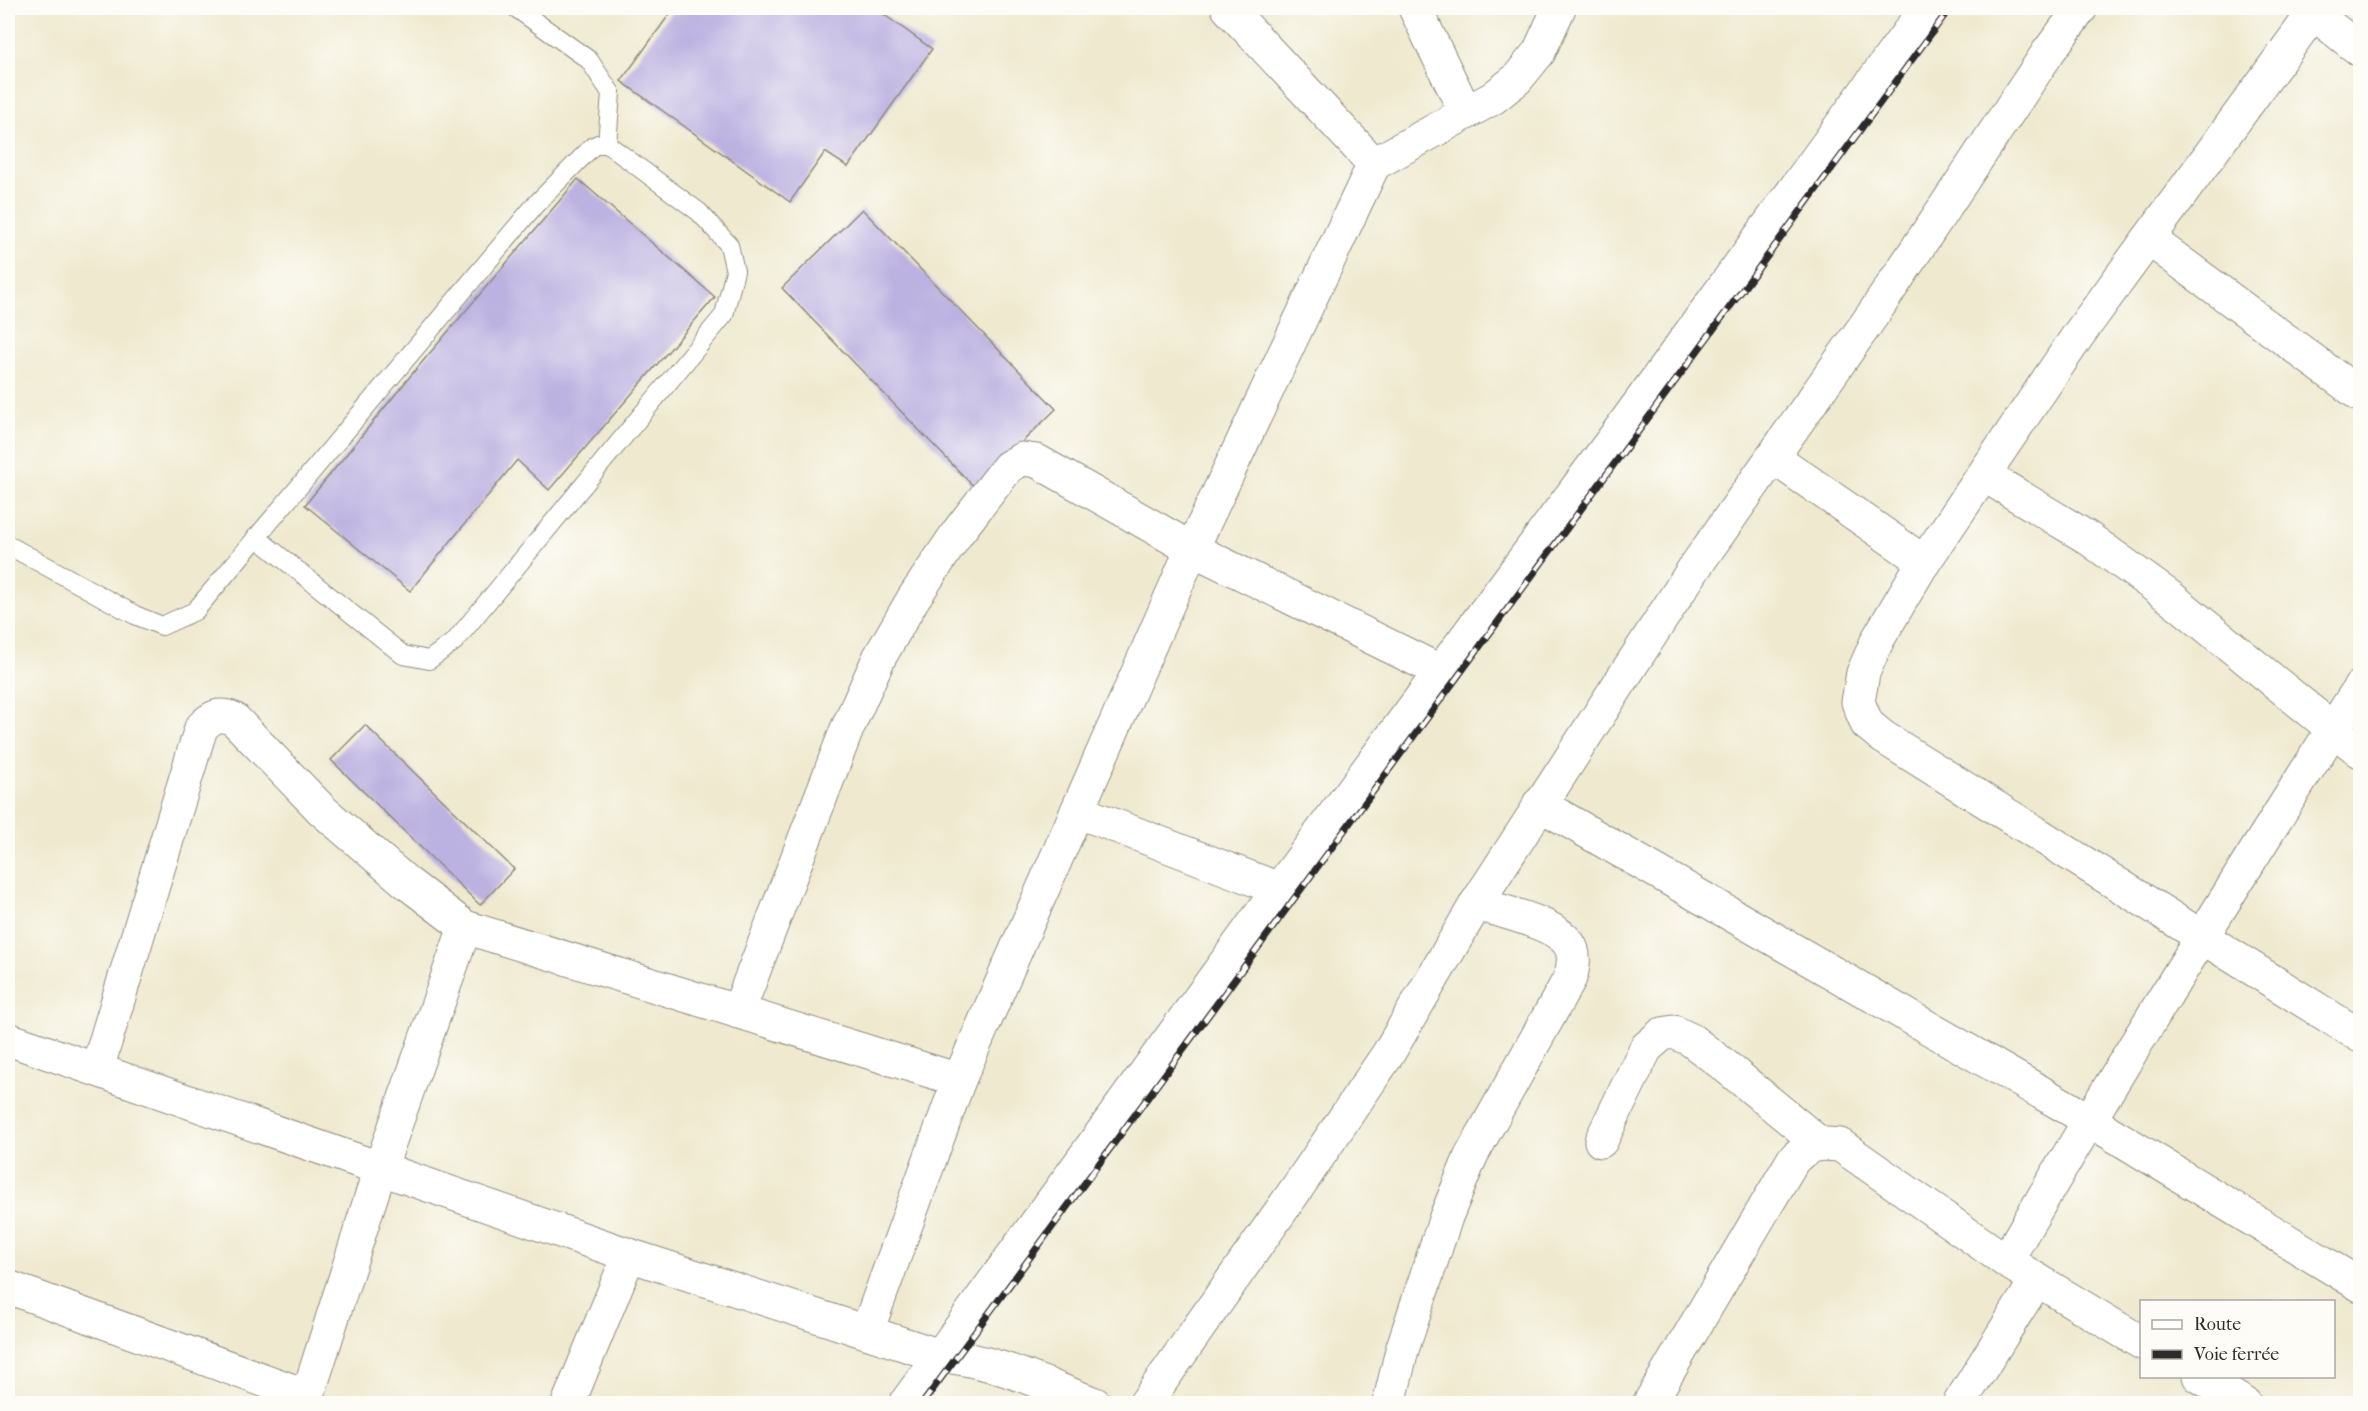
<svg xmlns="http://www.w3.org/2000/svg" width="2368" height="1411" font-family="'IM FELL French Canon',serif">
  <style>
    .building { fill: #bcb2e1 }
    .lines { fill: none; stroke-linecap: round; stroke-linejoin: round }
    .service-casing { stroke: #8d8a7d; stroke-width: 20 }
    .minor-casing { stroke: #8d8a7d; stroke-width: 35 }
    .service { stroke: #fff; stroke-width: 18 }
    .minor { stroke: #fff; stroke-width: 33 }
    .rail-casing { stroke: #2b2b2b; stroke-width: 7 }
    .rail { stroke: #fdfcf7; stroke-width: 4.5; stroke-dasharray: 14; stroke-linecap: butt }
  </style>
  <rect width="100%" height="100%" fill="#fdfcf7"/>
  <filter id="ink" filterUnits="userSpaceOnUse"><feTurbulence type="fractalNoise" baseFrequency=".0167" numOctaves="2"/><feDisplacementMap in="SourceGraphic" scale="12" xChannelSelector="R" yChannelSelector="G"/><feConvolveMatrix kernelMatrix="1 2 1 2 8 2 1 2 1" color-interpolation-filters="sRGB"/></filter>
  <filter id="wash" filterUnits="userSpaceOnUse"><feTurbulence type="fractalNoise" baseFrequency=".008" numOctaves="4" result="noise"/><feDisplacementMap in="SourceGraphic" scale="24" xChannelSelector="R" yChannelSelector="G"/><feGaussianBlur stdDeviation="1.35" result="paint"/><feColorMatrix in="noise" values="0 0 0 0 0 0 0 0 0 0 0 0 0 0 0 0 0 1.4 0 .05"/><feComposite in="paint" operator="in"/></filter>
  <g filter="url(#wash)">
    <rect width="100%" height="100%" fill="#efe9cf"/>
    <g id="blocks">
      <g class="building">
        <path d="M 674,8 L 882,8 L 879,11 L 932,49 L 848,167 L 825,152 L 790,202 L 621,81 Z"/>
        <path d="M 920,8 L 935,8 L 928,14 Z"/>
        <path d="M 578,179 L 715,297 L 549,490 L 517,460 L 410,591 L 305,505 L 412,374 Z"/>
        <path d="M 862,209 L 1056,409 L 975,488 L 782,288 Z"/>
        <path d="M 365,725 L 514,869 L 480,905 L 331,760 Z"/>
      </g>
    </g>
  </g>
  <g filter="url(#ink)">
    <use href="#blocks" fill-opacity="0" stroke="#8d8a7d" stroke-width="1.5"/>
    <g class="lines">
      <defs>
        <g id="service">
          <path d="M 516,8 L 589,60 L 611,93 L 607,144"/>
          <path d="M 8,545 L 135,615 L 162,626 L 195,611 L 535,205 L 592,147 L 598,144 L 607,144 L 699,212 L 729,245 L 735,271 L 724,315 L 455,641 L 429,660 L 403,655 L 256,537"/>
        </g>
        <g id="minor">
          <path d="M 1228,8 L 1374,164"/>
          <path d="M 1415,8 L 1466,113"/>
          <path d="M 2317,8 L 2079,334 L 1920,568 L 1878,639 L 1863,673 L 1858,702 L 1867,724 L 1883,737 L 2360,1036"/>
          <path d="M 2313,13 L 2360,50"/>
          <path d="M 2149,239 L 2360,395"/>
          <path d="M 1773,457 L 1924,562"/>
          <path d="M 1984,475 L 2088,538 L 2174,600 L 2360,751"/>
          <path d="M 1539,804 L 2089,1120 L 2360,1285"/>
          <path d="M 1077,811 L 1279,889"/>
          <path d="M 738,1012 L 847,729 L 879,658 L 913,599 L 958,532 L 1008,467 L 1022,459 L 1037,461 L 1192,549 L 1442,672"/>
          <path d="M 8,1039 L 629,1255 L 940,1356 C 993,1359 1045,1385 1095,1404"/>
          <path d="M 97,1069 L 201,728 C 212,716 219,713 234,719 L 323,811 L 406,882 L 465,927 L 959,1080 L 1192,549 L 1374,164 L 1493,98 L 1517,79 L 1539,52 L 1559,8"/>
          <path d="M 1601,1141 L 1646,1048 L 1662,1034 L 1674,1032 L 1691,1040 L 1724,1065 L 1819,1143"/>
          <path d="M 2006,1261 C 2119,1067 2239,876 2360,687"/>
          <path d="M 8,1287 L 307,1396"/>
          <path d="M 867,1331 L 959,1080"/>
          <path d="M 2199,1376 L 2245,1404"/>
          <path d="M 305,1404 L 380,1169 L 465,927"/>
          <path d="M 568,1404 L 629,1255"/>
          <path d="M 905,1404 L 1279,889 L 1617,434 L 1926,8"/>
          <path d="M 1145,1404 L 1297,1188 L 1388,1054 L 1476,904 L 1695,567 L 1876,310 L 2049,51 L 2081,8"/>
          <path d="M 1389,1404 L 1402,1350 L 1446,1217 L 1471,1156 L 1570,978 C 1573,969 1575,960 1572,950 C 1564,924 1500,911 1476,904"/>
          <path d="M 1649,1404 L 1793,1160 C 1810,1143 1816,1143 1840,1145 L 2006,1261 L 2142,1343"/>
          <path d="M 1959,1404 L 2036,1281"/>
        </g>
      </defs>
      <use href="#service" class="service-casing"/>
      <use href="#minor" class="minor-casing"/>
      <use href="#service" class="service"/>
      <use href="#minor" class="minor"/>
      <defs>
        <path id="rail" d="M 922,1404 L 1950,8"/>
      </defs>
      <use href="#rail" class="rail-casing"/>
      <use href="#rail" class="rail"/>
    </g>
  </g>
  <rect width="2368" height="1411" fill="none" stroke="#fdfcf7" stroke-width="30"/>
  <rect x="2140" y="1300" width="195" height="78" fill="#fdfcf7" stroke="#a9a8a5" stroke-width="1.5"/>
  <rect x="2152" y="1320" width="30" height="9" fill="#ffffff" stroke="#a9a8a5" stroke-width="1.5"/>
  <text x="2194" y="1330" font-size="18" fill="#2b2b2b">Route</text>
  <rect x="2152" y="1350" width="30" height="9" fill="#2b2b2b" stroke="#a9a8a5" stroke-width="1.5"/>
  <text x="2194" y="1360" font-size="18" fill="#2b2b2b">Voie ferrée</text>
</svg>
